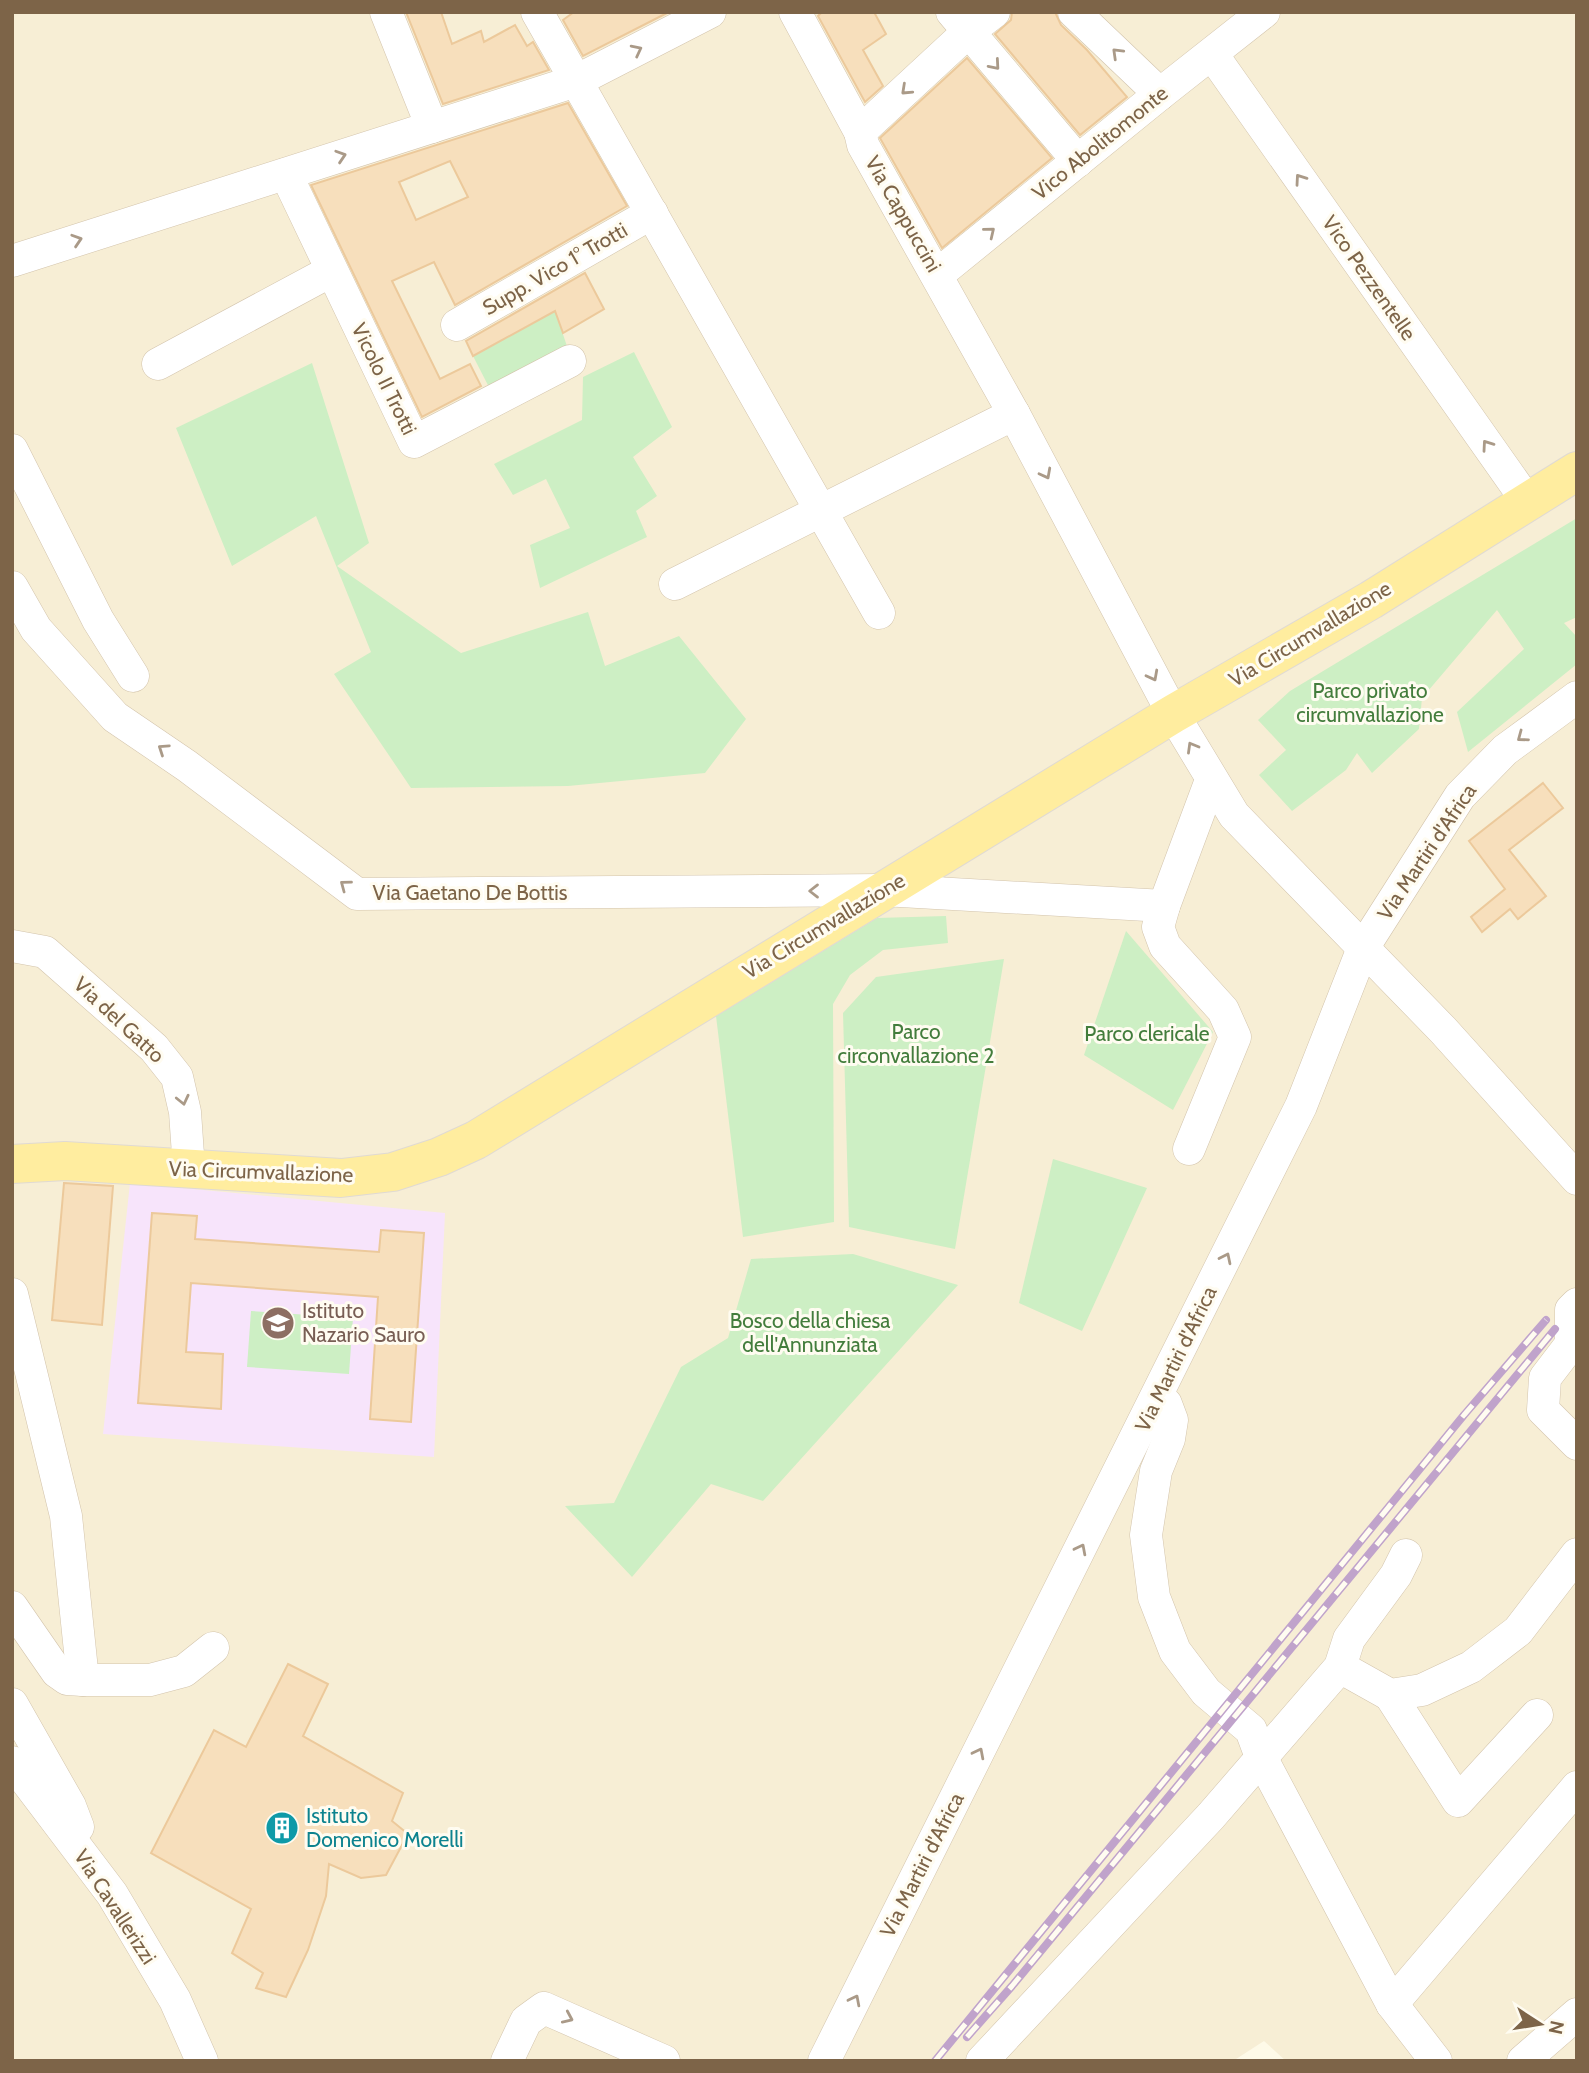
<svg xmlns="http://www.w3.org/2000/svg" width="1589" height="2073" font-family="Cabin,sans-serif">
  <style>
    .residential { fill: #f7eed5 }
    .education { fill: #f7e4fb }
    .green { fill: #cdefc4 }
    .building { fill: #f7dfbc; stroke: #ecc99b; stroke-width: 2; fill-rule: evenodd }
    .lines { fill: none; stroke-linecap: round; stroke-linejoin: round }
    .minor-casing { stroke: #d3c4ac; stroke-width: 33 }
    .major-casing { stroke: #e0dad3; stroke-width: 40 }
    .minor { stroke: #fff; stroke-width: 32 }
    .major { stroke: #ffed9f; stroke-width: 38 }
    .rail-casing { stroke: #c0a3cb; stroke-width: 8 }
    .rail { stroke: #fffcf1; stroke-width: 5; stroke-dasharray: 16; stroke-linecap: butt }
    .oneway { stroke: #aa9a88 }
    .labels { text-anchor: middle; stroke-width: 6; stroke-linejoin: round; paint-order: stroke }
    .street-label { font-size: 21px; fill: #7d6448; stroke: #fffcf1 }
    .park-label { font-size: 21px; fill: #437d3c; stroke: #fffcf1 }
    .education-label { font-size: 21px; fill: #785e54; stroke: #fffcf1; text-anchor: start }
    .culture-label { font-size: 21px; fill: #0d838f; stroke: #fffcf1; text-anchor: start }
  </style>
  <rect width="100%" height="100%" fill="#fefae8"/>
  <path class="residential" d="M 12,12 L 1577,12 L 1577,2061 L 1286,2061 L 1264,2041 L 1233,2061 L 12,2061 Z"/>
  <path class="education" d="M 130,1183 L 445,1213 L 434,1457 L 103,1434 Z"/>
  <g class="green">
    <path d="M 555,311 L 569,352 L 493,395 L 473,356 Z"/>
    <path d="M 634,352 L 672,427 L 633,457 L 657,496 L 636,511 L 647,537 L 540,588 L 530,545 L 570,528 L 546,479 L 513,495 L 494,464 L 582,420 L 583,377 Z"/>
    <path d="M 312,363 L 369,543 L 337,566 L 461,653 L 588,612 L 605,666 L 679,636 L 746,719 L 705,773 L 568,786 L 411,788 L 334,674 L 371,652 L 316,516 L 232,566 L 176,428 Z"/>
    <path d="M 1577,518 L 1577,617 L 1564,623 L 1577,637 L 1577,664 L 1468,752 L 1457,712 L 1524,649 L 1497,610 L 1422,698 L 1419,729 L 1372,773 L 1357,753 L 1346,770 L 1292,811 L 1259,775 L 1286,750 L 1258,720 L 1290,691 Z"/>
    <path d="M 946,916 L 948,943 L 883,950 L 850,975 L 833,1004 L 834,1222 L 743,1237 L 716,1016 L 877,918 Z"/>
    <path d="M 1126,931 L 1213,1032 L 1173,1110 L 1084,1055 Z"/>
    <path d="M 1004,959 L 955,1249 L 849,1227 L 843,1013 L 876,977 Z"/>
    <path d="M 1053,1159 L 1147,1188 L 1082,1331 L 1019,1303 Z"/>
    <path d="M 853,1254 L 958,1285 L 763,1501 L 711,1484 L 632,1577 L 565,1506 L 614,1503 L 681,1367 L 728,1338 L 751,1259 Z"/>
    <path d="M 251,1311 L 353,1318 L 349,1374 L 247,1367 Z"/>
  </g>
  <g class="building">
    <path d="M 406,12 L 441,12 L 452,44 L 481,31 L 484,42 L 515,25 L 527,46 L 533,42 L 549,70 L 443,104 Z"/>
    <path d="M 574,12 L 669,12 L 583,56 L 563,20 Z"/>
    <path d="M 822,12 L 874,12 L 886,34 L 863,50 L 883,86 L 865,102 L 818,16 Z"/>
    <path d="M 1012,12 L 1055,12 L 1061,25 L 1087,50 L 1127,97 L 1080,135 L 995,34 L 1011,20 Z"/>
    <path d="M 967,58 L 1052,158 L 942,248 L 880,138 Z"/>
    <path d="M 568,103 L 627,206 L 455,305 L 434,262 L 392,281 L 440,379 L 470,364 L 481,386 L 422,417 L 311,185 ZM 450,161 L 468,197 L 416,220 L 399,182 Z"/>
    <path d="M 585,273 L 604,309 L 563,333 L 555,311 L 473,356 L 466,341 Z"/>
    <path d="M 1543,783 L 1563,808 L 1509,850 L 1546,896 L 1518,919 L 1510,909 L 1482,932 L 1471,917 L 1505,889 L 1469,841 Z"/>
    <path d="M 64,1183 L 113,1186 L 102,1325 L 52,1320 Z"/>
    <path d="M 152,1213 L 197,1216 L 195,1239 L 379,1252 L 381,1230 L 424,1233 L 411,1422 L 370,1419 L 378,1297 L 191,1283 L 186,1352 L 223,1354 L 221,1409 L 138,1403 Z"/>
    <path d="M 288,1664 L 328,1684 L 303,1736 L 403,1793 L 392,1821 L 408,1834 L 386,1875 L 361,1878 L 329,1864 L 326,1896 L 308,1950 L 286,1997 L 256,1988 L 263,1973 L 232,1953 L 251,1909 L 151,1853 L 214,1730 L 246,1747 Z"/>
  </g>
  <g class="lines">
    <defs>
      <g id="minor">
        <path d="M 386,12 L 432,127"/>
        <path d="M 537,12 L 879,613"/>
        <path d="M 795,12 L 860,132 L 863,145 L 1014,414 L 1173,714 L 1234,815 L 1443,1030 L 1577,1179"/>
        <path d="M 952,12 L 1078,161"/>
        <path d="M 1074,12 L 1160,94"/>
        <path d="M 1212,54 L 1527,501"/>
        <path d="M 860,132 L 968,32 L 994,12"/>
        <path d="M 286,174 L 414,442 L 570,361"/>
        <path d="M 12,261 L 576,81 L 710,12"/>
        <path d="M 937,275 L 1160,94 L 1264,12"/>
        <path d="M 457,325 L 652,213"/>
        <path d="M 158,364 L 331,271"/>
        <path d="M 12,450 L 98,620 L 133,676"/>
        <path d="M 675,584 L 1014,414"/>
        <path d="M 12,587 L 36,629 L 115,717 L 187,766 L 357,894 L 883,890 L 1164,906"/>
        <path d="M 12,946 L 45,952 L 154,1048 L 177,1077 L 185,1112 L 189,1169"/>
        <path d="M 1189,1149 L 1235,1037 L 1223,1010 L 1165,946 L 1158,927 L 1164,906 L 1211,780"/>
        <path d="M 12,1294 L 66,1516 L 83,1680 L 150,1680 L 184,1671 L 213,1648"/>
        <path d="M 1577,1304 L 1571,1310 L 1571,1344 L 1545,1378 L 1543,1410 L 1577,1444"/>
        <path d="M 1156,1398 L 1166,1404 L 1172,1420 L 1169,1439 L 1156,1471 L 1146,1535 L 1154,1597 L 1175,1651 L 1206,1692 L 1251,1730 L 1261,1757 L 1392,2004 L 1436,2061"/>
        <path d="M 12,1607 L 57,1672 L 67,1679 L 83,1680"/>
        <path d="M 1340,1667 L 1390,1695 L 1422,1690 L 1471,1667 L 1518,1631 L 1577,1554"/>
        <path d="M 1390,1695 L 1458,1801 L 1537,1715"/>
        <path d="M 12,1704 L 70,1806 L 78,1827"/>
        <path d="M 12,1762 L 112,1894 L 175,2000 L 202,2061"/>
        <path d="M 1392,2004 L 1577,1787"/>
        <path d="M 507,2061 L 526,2021 L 544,2008 L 664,2061"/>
        <path d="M 824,2061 L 1301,1106 L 1363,948 L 1460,796 L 1505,750 L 1577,697"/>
        <path d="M 982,2061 L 1211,1816 L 1340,1667 L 1349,1639 L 1396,1575 L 1406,1555"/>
        <path d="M 1523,2061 L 1577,2014"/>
      </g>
      <path id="major" d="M 12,1164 L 65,1161 L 341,1178 L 393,1172 L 439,1157 L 476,1140 L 1173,714 L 1371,600 L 1577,471"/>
    </defs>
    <use href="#minor" class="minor-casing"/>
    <use href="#major" class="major-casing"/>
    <use href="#minor" class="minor"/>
    <use href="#major" class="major"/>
    <defs>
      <g id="rail">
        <path d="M 967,2037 L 1012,1986 L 1555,1329"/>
        <path d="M 935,2061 L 1464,1415 L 1546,1320"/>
      </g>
    </defs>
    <use href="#rail" class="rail-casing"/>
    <use href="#rail" class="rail"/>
  </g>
  <defs><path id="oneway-chevron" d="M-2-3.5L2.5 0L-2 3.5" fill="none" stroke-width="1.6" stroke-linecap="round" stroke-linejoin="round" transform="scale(1.75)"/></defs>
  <g class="oneway">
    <use href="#oneway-chevron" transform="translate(637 50) rotate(-27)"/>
    <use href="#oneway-chevron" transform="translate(1117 53) rotate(-136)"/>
    <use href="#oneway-chevron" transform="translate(995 65) rotate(49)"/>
    <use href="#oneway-chevron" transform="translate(906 90) rotate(137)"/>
    <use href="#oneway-chevron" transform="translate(341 156) rotate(-18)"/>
    <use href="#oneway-chevron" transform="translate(1300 179) rotate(-125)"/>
    <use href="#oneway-chevron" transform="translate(990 232) rotate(-39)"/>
    <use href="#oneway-chevron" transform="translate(77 240) rotate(-18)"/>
    <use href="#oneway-chevron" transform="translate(1487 445) rotate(-125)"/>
    <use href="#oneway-chevron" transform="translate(1046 474) rotate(62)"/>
    <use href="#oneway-chevron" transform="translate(1153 676) rotate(62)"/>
    <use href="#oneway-chevron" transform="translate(1522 737) rotate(143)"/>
    <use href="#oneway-chevron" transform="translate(1192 747) rotate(-120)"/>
    <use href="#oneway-chevron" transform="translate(163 749) rotate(-146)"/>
    <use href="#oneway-chevron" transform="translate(345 885) rotate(-143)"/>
    <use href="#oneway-chevron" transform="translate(814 891) rotate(180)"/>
    <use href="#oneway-chevron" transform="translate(183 1100) rotate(77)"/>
    <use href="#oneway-chevron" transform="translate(1226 1258) rotate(-64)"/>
    <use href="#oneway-chevron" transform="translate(1081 1549) rotate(-63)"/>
    <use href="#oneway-chevron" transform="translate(979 1753) rotate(-63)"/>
    <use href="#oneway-chevron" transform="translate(855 2000) rotate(-63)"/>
    <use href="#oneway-chevron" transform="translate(568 2018) rotate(24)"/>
  </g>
  <defs>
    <symbol id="school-disc" viewBox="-11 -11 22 22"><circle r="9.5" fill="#8d6e63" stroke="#fffcf1"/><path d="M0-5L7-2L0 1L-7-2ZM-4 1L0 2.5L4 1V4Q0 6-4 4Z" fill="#fff"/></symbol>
    <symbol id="building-disc" viewBox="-11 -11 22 22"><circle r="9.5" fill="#0f9aa8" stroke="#fffcf1"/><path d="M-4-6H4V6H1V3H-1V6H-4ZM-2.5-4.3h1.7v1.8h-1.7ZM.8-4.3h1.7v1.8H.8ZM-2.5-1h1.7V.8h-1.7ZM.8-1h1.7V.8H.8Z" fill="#fff"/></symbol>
  </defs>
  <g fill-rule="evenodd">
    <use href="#school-disc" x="259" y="1304" width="38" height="38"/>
    <use href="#building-disc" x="263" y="1809" width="38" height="38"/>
  </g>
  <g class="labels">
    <g class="street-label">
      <text transform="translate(1100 143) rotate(-39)" y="7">Vico Abolitomonte</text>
      <text transform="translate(903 214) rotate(60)" y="7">Via Cappuccini</text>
      <text transform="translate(555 269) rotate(-30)" y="7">Supp. Vico 1° Trotti</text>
      <text transform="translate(1369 278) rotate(55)" y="7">Vico Pezzentelle</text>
      <text transform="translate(384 379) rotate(64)" y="7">Vicolo II Trotti</text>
      <text transform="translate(1310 634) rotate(-31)" y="7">Via Circumvallazione</text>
      <text transform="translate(1427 852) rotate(-56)" y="7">Via Martiri d'Africa</text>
      <text x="470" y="900">Via Gaetano De Bottis</text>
      <text transform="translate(824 926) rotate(-31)" y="7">Via Circumvallazione</text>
      <text transform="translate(119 1020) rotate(43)" y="7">Via del Gatto</text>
      <text transform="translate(261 1172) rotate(2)" y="7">Via Circumvallazione</text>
      <text transform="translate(1176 1359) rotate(-64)" y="7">Via Martiri d'Africa</text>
      <text transform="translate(922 1865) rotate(-63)" y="7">Via Martiri d'Africa</text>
      <text transform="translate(115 1907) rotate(57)" y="7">Via Cavallerizzi</text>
    </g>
    <g class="park-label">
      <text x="1370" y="698">Parco privato<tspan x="1370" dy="24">circumvallazione</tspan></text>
      <text x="916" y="1039">Parco<tspan x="916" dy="24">circonvallazione 2</tspan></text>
      <text x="1147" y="1041">Parco clericale</text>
      <text x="810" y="1328">Bosco della chiesa<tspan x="810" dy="24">dell'Annunziata</tspan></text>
    </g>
    <g class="education-label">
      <text x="302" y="1318">Istituto<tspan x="302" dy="24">Nazario Sauro</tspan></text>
    </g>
    <g class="culture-label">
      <text x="306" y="1823">Istituto<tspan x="306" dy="24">Domenico Morelli</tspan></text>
    </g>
  </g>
  <rect width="1589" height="2073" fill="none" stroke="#7d6448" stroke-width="28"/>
  <g transform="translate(1540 2024) rotate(102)" stroke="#fffcf1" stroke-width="5" paint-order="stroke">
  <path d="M0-5L12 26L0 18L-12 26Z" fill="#7d6448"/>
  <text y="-10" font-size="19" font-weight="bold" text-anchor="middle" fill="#7d6448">N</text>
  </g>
</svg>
